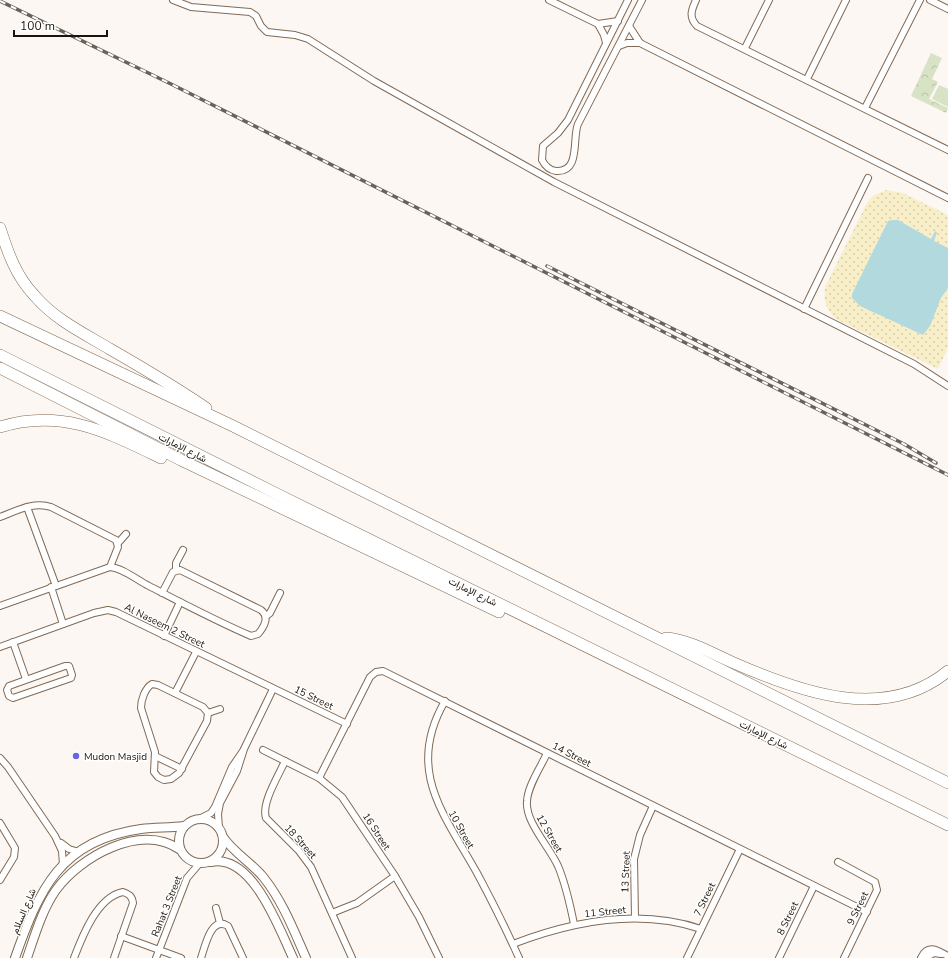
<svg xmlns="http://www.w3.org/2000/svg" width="948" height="958" font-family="'Nunito Sans',Vazirmatn,sans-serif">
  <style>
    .forest { fill: url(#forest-crowns) }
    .sand { fill: url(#sand-dots) }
    .garden { fill: #d8e3c6 }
    .water { fill: #b2dade }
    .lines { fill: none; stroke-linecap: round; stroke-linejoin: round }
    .street-casing { stroke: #806a55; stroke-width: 8 }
    .secondary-casing { stroke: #806a55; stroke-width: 10 }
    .highway-casing { stroke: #806a55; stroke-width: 12 }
    .street { stroke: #fff; stroke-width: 6 }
    .secondary { stroke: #fff; stroke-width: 8 }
    .highway { stroke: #fff; stroke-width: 11 }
    .rail-casing { stroke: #69625a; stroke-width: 3.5 }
    .rail { stroke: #fff; stroke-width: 2; stroke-dasharray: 6; stroke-linecap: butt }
    .poi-dot { fill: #6767e1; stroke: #fff; stroke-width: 1.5 }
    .labels { text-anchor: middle; stroke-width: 3; stroke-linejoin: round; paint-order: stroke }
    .street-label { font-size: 10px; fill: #1c140b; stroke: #fff }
    .poi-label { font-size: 10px; fill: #1c140b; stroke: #fff; text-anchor: start }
  </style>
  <defs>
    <pattern id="forest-crowns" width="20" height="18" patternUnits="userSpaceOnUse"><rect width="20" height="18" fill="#d8e3c6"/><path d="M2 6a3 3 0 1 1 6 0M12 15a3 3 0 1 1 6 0" fill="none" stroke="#b9c2a9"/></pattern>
    <pattern id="sand-dots" width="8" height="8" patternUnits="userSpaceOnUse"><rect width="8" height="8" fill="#f8efc9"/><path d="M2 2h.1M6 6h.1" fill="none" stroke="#d4ccab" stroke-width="1.8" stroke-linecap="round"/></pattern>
  </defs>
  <rect width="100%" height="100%" fill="#fcf7f2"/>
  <path class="forest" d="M 931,53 L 942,58 L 932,79 L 938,82 L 929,99 L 948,108 L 946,113 L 911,96 Z"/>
  <path class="sand" d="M 886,190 L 903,193 L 948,215 L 948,348 L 938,369 L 836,319 C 826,309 823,302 825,287 L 867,203 L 873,196 Z"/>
  <path class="garden" d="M 939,85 L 948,89 L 948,107 L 932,99 Z"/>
  <path class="water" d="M 892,220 L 898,220 L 931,239 L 935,231 L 937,232 L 934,241 L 948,248 L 948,288 L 941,298 L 930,326 L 923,335 L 860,306 L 852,298 L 852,294 L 884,229 L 888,221 Z"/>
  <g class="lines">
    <defs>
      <g id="street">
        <path d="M 173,0 L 191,7 L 250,12 L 256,16 L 261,26 L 267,32 L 295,35 L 308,39 L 374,81 L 554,182 L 914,364 L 948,386"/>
        <path d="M 549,0 L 598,24 L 604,35 L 606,43"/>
        <path d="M 628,0 L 568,120 L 558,133 L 543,146 L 542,160 C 545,166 549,170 556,171 C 581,173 572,138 578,124 L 642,0"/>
        <path d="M 696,0 C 692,9 688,17 697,26 L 948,150"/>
        <path d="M 930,0 L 948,9"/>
        <path d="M 598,24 L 618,21"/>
        <path d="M 629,26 L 640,43 L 948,198"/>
        <path d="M 619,46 L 627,43 L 640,43"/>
        <path d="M 745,48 L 769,0"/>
        <path d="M 807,79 L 846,0"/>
        <path d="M 865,108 L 920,0"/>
        <path d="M 804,309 L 868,178"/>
        <path d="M 27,507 L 56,586"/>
        <path d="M 0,517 C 16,511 34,501 51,507 L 116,540 L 118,547 L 110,567"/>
        <path d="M 118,543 L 126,534"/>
        <path d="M 176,570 L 176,563 L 183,550"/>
        <path d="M 51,587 L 63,624"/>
        <path d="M 0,606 L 110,567 C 123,568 137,580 149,586 C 182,603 216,621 251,636 L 258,634 C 264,627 270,617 261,610 L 180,570 L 173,572 L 162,593"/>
        <path d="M 266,616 L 270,613 L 280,593"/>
        <path d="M 164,636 L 180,602"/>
        <path d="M 13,642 L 26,679"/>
        <path d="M 0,647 L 94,613 L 108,610 L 116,612 L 347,724"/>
        <path d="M 65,666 L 69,666 L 72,675 L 71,678 L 13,698 L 9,696 L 7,690 L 9,686 Z"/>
        <path d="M 152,684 L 158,685 L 203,707 L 208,713 L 207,721 L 179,773 L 171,779 L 164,780 L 158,777 L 154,772 L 155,752 L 141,708 C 141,700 145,688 152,684 Z"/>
        <path d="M 175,693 L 196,652"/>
        <path d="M 445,701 C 405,770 444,814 477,873 C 492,901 506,929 519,958"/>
        <path d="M 208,713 L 220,709"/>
        <path d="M 263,750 L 319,778 L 342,797 L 395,876 L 419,917 L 439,958"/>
        <path d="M 547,753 C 541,767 528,785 527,801 C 525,822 549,846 558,866 C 566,885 570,904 574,924"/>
        <path d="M 155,756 L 182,769"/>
        <path d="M 0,758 L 8,767 L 55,836 L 62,851 L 63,865"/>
        <path d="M 285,761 C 279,775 261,803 266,818 L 299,851 L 311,867 L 352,958"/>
        <path d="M 319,778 L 370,677 L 376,672 L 383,671 L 867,912"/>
        <path d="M 199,819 L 211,813 L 215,807 L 232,767 L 243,751"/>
        <path d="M 0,823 L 15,848 L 14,857 L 0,880"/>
        <path d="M 219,828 L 218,814 L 220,803 L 237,771 L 244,749 L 273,689"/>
        <path d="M 61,843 L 69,849 L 79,852"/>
        <path d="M 838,862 L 875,882 L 877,890 L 844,958"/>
        <path d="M 216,908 L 220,923"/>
        <path d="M 332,913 L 357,903 L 395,876"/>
        <path d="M 635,918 L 634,859 L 640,835 L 653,806"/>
        <path d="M 121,936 L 181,958"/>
        <path d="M 513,944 C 573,921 639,908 701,929"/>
        <path d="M 74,958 C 82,937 97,897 123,892 C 129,894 132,896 133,903 L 114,958"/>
        <path d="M 156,958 L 187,878 L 199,864"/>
        <path d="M 201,958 C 205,947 211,915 228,926 L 243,958"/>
        <path d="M 687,958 L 740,849"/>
        <path d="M 779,958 L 814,886"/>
        <path d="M 921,958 C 928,943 938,951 948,956"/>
        <path d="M 925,958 L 934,953 L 941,954"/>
      </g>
      <g id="secondary">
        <circle cx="201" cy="841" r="22"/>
        <path d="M 223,837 C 234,853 252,863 264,878 C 283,902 294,931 306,958"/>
        <path d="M 211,862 C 252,853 279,928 293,958"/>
        <path d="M 15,958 C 39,890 60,840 141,829 C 155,827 169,828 184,826"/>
        <path d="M 27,958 C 35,935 42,910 56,890 C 80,857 140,823 179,849"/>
      </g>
      <g id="highway">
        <path d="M 0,228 C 8,253 16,276 34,295 C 54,319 83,333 110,349 C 143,368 175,387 206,408"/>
        <path d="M 0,316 L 233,426 L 948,783"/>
        <path d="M 0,355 L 277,494 L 948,825"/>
        <path d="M 0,368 L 181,460 L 499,612"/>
        <path d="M 0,427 C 62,408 107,432 161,458"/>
        <path d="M 666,638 C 690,640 713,654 734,663 C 800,692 885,723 948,671"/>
      </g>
    </defs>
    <use href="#street" class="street-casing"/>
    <use href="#secondary" class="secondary-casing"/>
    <use href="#highway" class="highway-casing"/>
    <use href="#street" class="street"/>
    <use href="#secondary" class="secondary"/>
    <use href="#highway" class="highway"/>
    <defs>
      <g id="rail">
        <path d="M 0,1 L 171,84 L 948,475"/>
        <path d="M 547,266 L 904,444 L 936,463"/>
      </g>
    </defs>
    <use href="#rail" class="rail-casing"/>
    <use href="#rail" class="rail"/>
  </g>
  <circle class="poi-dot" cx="76" cy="756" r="4"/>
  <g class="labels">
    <g class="street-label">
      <text transform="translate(183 447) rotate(27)" y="4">شارع الإمارات</text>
      <text transform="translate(473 591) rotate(26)" y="4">شارع الإمارات</text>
      <text transform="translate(165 625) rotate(26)" y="4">Al Naseem 2 Street</text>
      <text transform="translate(314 697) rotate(26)" y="4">15 Street</text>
      <text transform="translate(764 734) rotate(26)" y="4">شارع الإمارات</text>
      <text transform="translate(572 754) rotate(27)" y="4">14 Street</text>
      <text transform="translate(462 829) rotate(61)" y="4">10 Street</text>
      <text transform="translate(377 831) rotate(57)" y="4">16 Street</text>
      <text transform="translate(550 833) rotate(60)" y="4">12 Street</text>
      <text transform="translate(301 841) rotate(48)" y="4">18 Street</text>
      <text transform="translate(625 872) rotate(-88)" y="4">13 Street</text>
      <text transform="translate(704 899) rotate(-64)" y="4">7 Street</text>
      <text transform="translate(166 906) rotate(-68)" y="4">Rahat 3 Street</text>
      <text transform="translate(857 908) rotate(-64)" y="4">9 Street</text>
      <text transform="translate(23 911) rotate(-67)" y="4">شارع السلام</text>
      <text transform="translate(605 911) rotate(-6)" y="4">11 Street</text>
      <text transform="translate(787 918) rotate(-64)" y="4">8 Street</text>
    </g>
    <g class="poi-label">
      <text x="84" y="760">Mudon Masjid</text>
    </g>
  </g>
  <path d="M14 30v6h93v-6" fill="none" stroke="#1c140b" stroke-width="2"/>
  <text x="20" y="30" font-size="12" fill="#1c140b" stroke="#ffffff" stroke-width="3" paint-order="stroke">100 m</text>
</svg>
